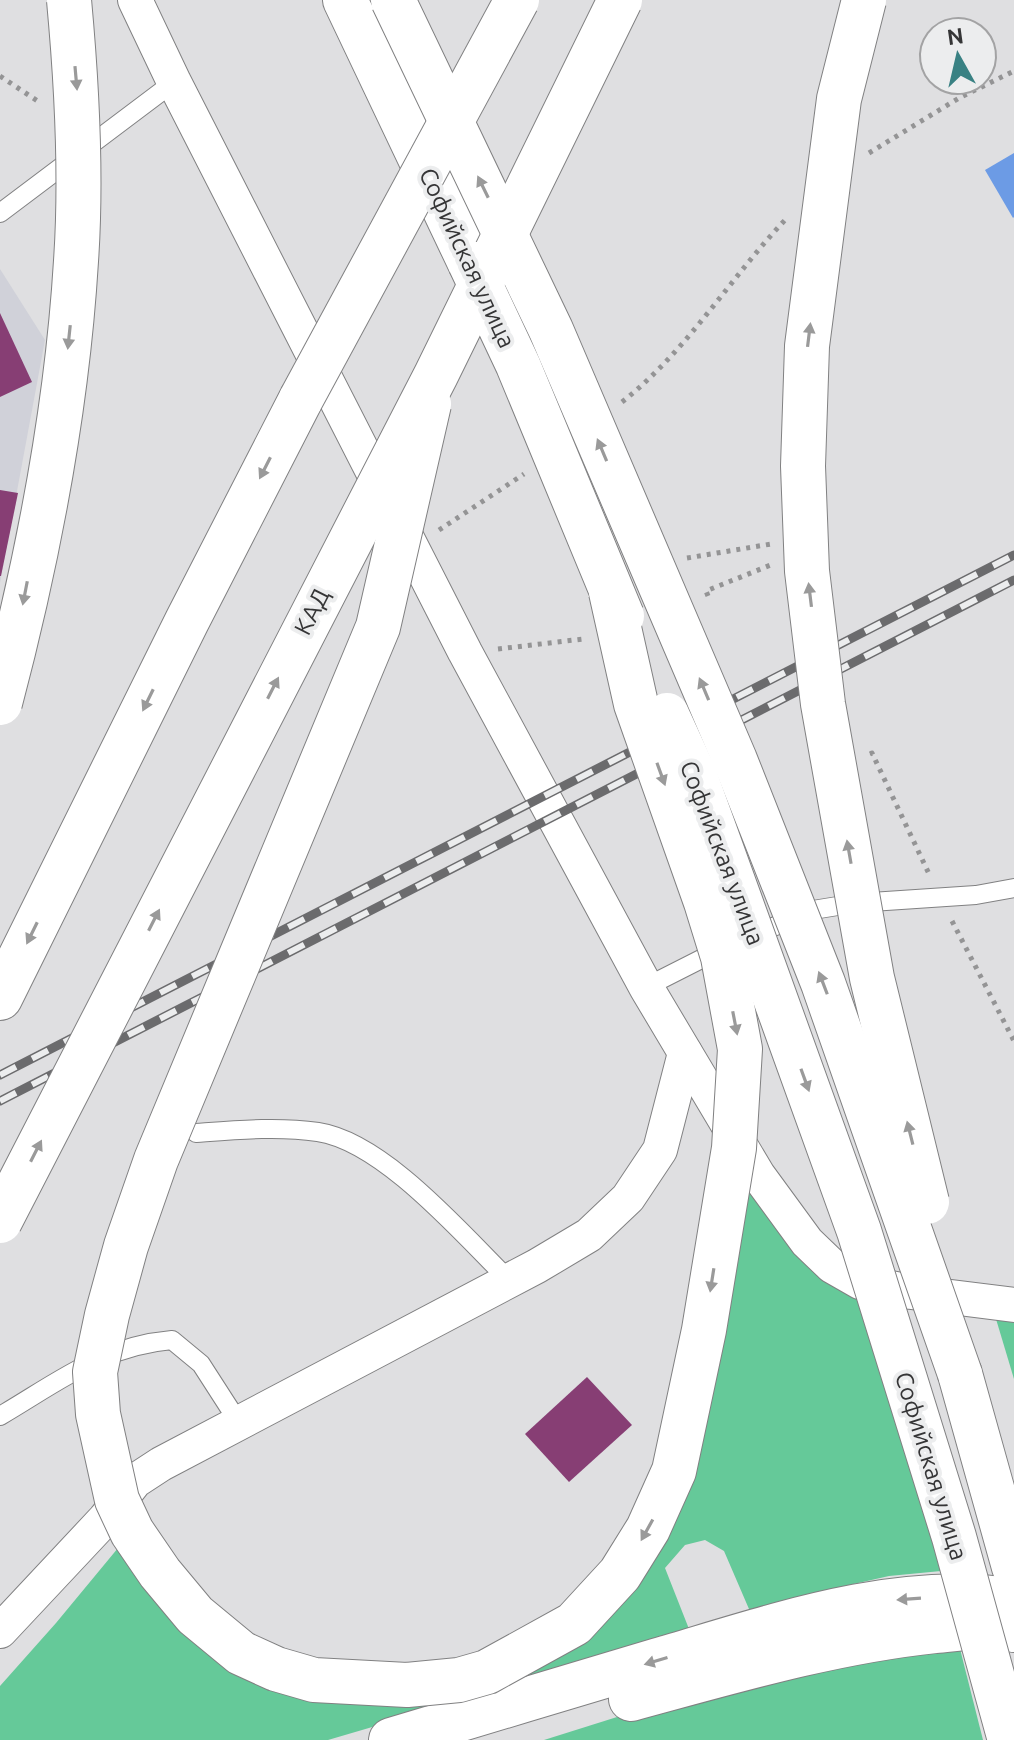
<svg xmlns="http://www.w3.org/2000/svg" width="1014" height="1740" font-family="Ubuntu,sans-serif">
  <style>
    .built { fill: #d0d1d9 }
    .green { fill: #65c999 }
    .water { fill: #6c9be5 }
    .building { fill: #873e74 }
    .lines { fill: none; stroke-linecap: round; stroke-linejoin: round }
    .lane-casing { stroke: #818182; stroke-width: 20 }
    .street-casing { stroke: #818182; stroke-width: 36 }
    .primary-casing { stroke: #818182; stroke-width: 46 }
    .highway-casing { stroke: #818182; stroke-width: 46 }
    .path { stroke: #949495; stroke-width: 5; stroke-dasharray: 4 6; stroke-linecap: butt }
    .lane { stroke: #fff; stroke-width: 18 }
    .street { stroke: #fff; stroke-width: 34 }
    .primary { stroke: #fff; stroke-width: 44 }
    .highway { stroke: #fff; stroke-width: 44 }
    .rail-casing { stroke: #6b6b6d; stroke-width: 9 }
    .rail { stroke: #ecedee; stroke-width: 6; stroke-dasharray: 18; stroke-linecap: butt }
    .primary-bridge-casing { stroke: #818182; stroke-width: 46; stroke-linecap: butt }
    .highway-bridge-casing { stroke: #818182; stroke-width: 46; stroke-linecap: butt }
    .primary-bridge { stroke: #fff; stroke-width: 44 }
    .highway-bridge { stroke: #fff; stroke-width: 44 }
    .oneway { fill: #9a9a9a }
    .labels { text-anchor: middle; stroke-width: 8; stroke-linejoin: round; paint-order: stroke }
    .street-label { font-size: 24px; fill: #353536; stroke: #ecedee }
  </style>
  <rect width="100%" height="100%" fill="#dfdfe1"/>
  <path class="built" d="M 0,269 L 45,340 L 0,583 Z"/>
  <g class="green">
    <path d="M 748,1190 L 801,1258 L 861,1297 L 941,1571 L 889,1576 L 836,1588 L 752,1616 L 724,1551 L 705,1540 L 685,1545 L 665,1568 L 689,1629 L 509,1684 L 590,1636 L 652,1565 L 686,1497 L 709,1407 L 738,1262 Z"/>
    <path d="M 996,1319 L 1014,1322 L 1014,1379 Z"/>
    <path d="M 123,1542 L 231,1660 L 471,1698 L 328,1740 L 0,1740 L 0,1686 L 56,1623 Z"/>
    <path d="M 957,1637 L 983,1740 L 544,1740 L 706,1689 Z"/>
  </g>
  <path class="water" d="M 1014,153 L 1014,217 L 1013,218 L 985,170 Z"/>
  <g class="building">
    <path d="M 0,313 L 32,382 L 0,397 Z"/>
    <path d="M 0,490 L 18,493 L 1,576 L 0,576 Z"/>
    <path d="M 587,1377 L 632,1425 L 569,1482 L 525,1434 Z"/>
  </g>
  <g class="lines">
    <defs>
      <g id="lane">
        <path d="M 0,213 L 174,82"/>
        <path d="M 752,936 L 813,910 L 856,903 L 976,895 L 1014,888"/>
        <path d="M 646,987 L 721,949"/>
        <path d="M 196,1133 C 236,1130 278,1126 318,1132 C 384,1142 463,1235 510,1281"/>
        <path d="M 0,1416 C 58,1382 102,1346 172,1340 L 201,1364 L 239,1423"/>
      </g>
      <g id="street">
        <path d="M 135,0 L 174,82 L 465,652 L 646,987 L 758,1175 L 807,1242 L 832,1266 L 860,1282 L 911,1292 L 1014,1305"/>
        <path d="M 0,1631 L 105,1519 L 135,1481 L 161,1464 L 537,1266 L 589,1235 L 628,1198 L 660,1150 L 685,1053"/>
      </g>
      <g id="primary">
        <path d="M 345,0 L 470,263"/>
        <path d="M 960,1374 L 1014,1567"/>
        <path d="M 631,1699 C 731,1672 831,1642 935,1631 C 960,1629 989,1624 1014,1630"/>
        <path d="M 391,1740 C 480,1713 569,1687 658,1660 C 768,1628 899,1581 1014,1601"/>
      </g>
      <path id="highway" d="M 0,998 L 187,621 L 301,399"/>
    </defs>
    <use href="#lane" class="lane-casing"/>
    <use href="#street" class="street-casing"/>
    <use href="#primary" class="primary-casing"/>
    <use href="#highway" class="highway-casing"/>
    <g class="path">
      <path d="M 0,76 L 39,102"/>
      <path d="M 869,153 L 959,98 L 1014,71"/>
      <path d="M 622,402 C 687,351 730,278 786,219"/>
      <path d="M 439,530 L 524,474"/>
      <path d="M 687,558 L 771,544"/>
      <path d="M 708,596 L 706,591 L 773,564"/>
      <path d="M 498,649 L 583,639"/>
      <path d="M 870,754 L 872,753 L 930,876"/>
      <path d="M 952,921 L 1014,1041"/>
    </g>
    <use href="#lane" class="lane"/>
    <use href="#street" class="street"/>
    <use href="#primary" class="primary"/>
    <use href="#highway" class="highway"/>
    <defs>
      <g id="rail">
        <path d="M 0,1075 L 1014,555"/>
        <path d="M 0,1101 L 1014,580"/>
      </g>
    </defs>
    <use href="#rail" class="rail-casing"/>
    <use href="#rail" class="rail"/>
    <defs>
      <g id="primary-bridge">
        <path d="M 393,0 L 551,330 L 735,760 L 823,983 L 960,1374"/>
        <path d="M 864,0 L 839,99 L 807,346 L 803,466 L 807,571 L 823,704 L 872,978 L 927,1202"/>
        <path d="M 470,263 L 518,365 L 622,616"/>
        <path d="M 429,404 L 378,627 L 156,1160 L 126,1246 L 107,1315 L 95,1372 L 98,1414 L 117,1500 L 132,1532 L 160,1573 L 195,1615 L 241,1653 L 276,1669 L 314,1680 L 407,1685 L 459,1680 L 487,1672 L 574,1624 L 620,1574 L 648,1529 L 674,1471 L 704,1330 L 734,1148 L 740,1049 L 723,957 L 706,902 L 636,704 L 611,592"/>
        <path d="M 0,703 C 38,559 67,410 76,261 C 82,174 77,86 69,0"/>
        <path d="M 667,715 L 695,776 L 859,1231 L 954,1537 L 1010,1740"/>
      </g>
      <g id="highway-bridge">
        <path d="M 301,399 L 517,0"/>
        <path d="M 0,1221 L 436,375 L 620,0"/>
      </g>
    </defs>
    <use href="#primary-bridge" class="primary-bridge-casing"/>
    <use href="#highway-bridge" class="highway-bridge-casing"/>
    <use href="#primary-bridge" class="primary-bridge"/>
    <use href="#highway-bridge" class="highway-bridge"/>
  </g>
  <defs><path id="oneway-solid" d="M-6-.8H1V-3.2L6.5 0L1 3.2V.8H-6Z" transform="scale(2)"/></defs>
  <g class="oneway">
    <use href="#oneway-solid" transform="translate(76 78) rotate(85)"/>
    <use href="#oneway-solid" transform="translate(483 187) rotate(-116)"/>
    <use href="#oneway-solid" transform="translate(809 335) rotate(-83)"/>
    <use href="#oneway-solid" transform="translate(69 337) rotate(96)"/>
    <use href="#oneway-solid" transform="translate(602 450) rotate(-113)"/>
    <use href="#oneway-solid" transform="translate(265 468) rotate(117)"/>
    <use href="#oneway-solid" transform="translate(25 593) rotate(101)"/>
    <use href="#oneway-solid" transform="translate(810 595) rotate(-97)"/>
    <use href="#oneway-solid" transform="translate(273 688) rotate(-63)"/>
    <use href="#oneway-solid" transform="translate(704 689) rotate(-113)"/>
    <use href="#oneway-solid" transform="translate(148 700) rotate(116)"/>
    <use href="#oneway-solid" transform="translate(661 774) rotate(70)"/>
    <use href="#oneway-solid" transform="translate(849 852) rotate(-100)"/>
    <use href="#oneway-solid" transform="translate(154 920) rotate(-63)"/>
    <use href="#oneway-solid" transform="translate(32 933) rotate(116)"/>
    <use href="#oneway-solid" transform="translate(823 983) rotate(-111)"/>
    <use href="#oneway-solid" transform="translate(735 1023) rotate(79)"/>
    <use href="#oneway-solid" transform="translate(805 1080) rotate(70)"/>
    <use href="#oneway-solid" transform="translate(910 1133) rotate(-104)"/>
    <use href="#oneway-solid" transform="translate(36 1151) rotate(-63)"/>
    <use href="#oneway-solid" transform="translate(712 1280) rotate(99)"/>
    <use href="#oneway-solid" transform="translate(647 1530) rotate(119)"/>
    <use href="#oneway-solid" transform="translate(909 1599) rotate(176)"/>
    <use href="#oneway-solid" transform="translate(656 1661) rotate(163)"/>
  </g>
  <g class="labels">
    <g class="street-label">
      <text transform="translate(467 258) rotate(65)" y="8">Софийская улица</text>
      <text transform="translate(312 612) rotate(-63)" y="8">КАД</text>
      <text transform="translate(722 853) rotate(69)" y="8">Софийская улица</text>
      <text transform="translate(931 1466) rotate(73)" y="8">Софийская улица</text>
    </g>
  </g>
  <g transform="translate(958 56) rotate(352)"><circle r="38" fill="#ecedee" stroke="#a3a3a4" stroke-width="2"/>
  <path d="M0-6L14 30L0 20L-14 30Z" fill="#398183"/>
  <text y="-12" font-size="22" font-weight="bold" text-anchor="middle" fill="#353536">N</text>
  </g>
</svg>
